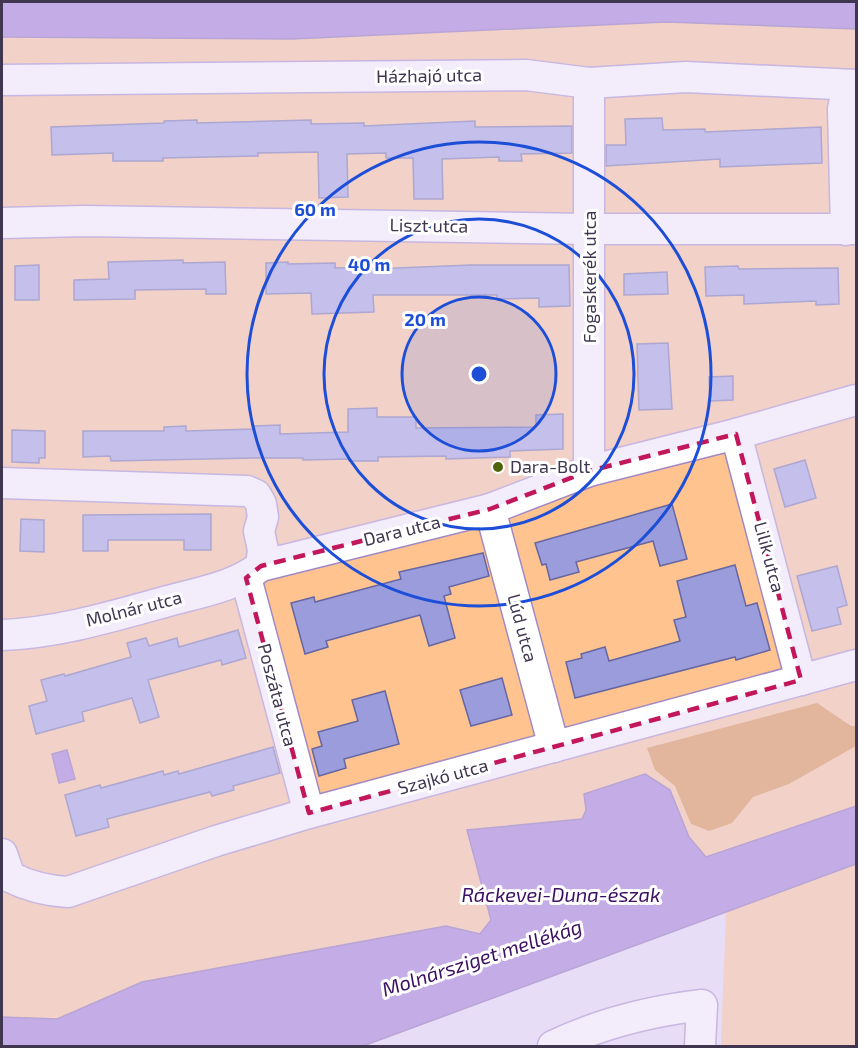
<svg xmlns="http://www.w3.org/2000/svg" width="858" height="1048" font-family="'Exo 2',sans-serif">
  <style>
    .green { fill: #ffc38f }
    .forest { fill: #da8730 }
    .water { fill: #9a73d0; stroke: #7f61aa; stroke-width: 1.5 }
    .building { fill: #9a9cdb; stroke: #6667a2; stroke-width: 1.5 }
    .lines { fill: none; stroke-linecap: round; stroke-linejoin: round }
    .street-casing { stroke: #a089c5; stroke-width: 33 }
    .street { stroke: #fff; stroke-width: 30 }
    .marked { fill: none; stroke: #c2185b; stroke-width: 4.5; stroke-dasharray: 12 8; stroke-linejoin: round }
    .ring { fill: none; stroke: #1d4ed8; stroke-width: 3 }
    .poi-dot { fill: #50630c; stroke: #fff; stroke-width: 2 }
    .labels { text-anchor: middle; stroke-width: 6; stroke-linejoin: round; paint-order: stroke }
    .street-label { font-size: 18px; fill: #403650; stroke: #fff }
    .poi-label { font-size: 18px; fill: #403650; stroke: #fff; text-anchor: start }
    .water-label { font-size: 20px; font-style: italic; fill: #3c0f64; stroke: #fff }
    .centre { fill: #1d4ed8; stroke: #fff; stroke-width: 3 }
    .ring-label { font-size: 18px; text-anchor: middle; font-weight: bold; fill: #1d4ed8; stroke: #fff; stroke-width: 6; stroke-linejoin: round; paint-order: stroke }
  </style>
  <rect width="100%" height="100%" fill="#e7ddf7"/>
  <g class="green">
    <path d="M 666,22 L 856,29 L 856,806 L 480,935 L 446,926 L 142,982 L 57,1019 L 2,1017 L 2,37 L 292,39 Z"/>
    <path d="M 856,864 L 856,1046 L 721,1046 L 726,912 Z"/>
  </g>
  <path class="forest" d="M 817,703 L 851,726 L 856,726 L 856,746 L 789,784 L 753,797 L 732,823 L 709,831 L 691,824 L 675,786 L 655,770 L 647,748 Z"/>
  <g class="water">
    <path d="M 2,2 L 856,2 L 856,29 L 666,22 L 292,39 L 2,37 Z"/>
    <path d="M 67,750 L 75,779 L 59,783 L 52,754 Z"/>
    <path d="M 645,774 L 670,790 L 689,837 L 706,857 L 856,806 L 856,864 L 363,1046 L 2,1046 L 2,1017 L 57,1019 L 142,982 L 446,926 L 480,934 L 491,920 L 467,830 L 582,819 L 586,810 L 584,794 Z"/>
  </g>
  <g class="building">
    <path d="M 662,118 L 663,130 L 705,129 L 705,132 L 821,127 L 822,163 L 720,167 L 720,159 L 606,166 L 606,145 L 626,145 L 625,119 Z"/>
    <path d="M 197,120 L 197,123 L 311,120 L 311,124 L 364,123 L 364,126 L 475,121 L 475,127 L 572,126 L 572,153 L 521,154 L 522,161 L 499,161 L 499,157 L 442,159 L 443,199 L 414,199 L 413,158 L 386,158 L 386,153 L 347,154 L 348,197 L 319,198 L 318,152 L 258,153 L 258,156 L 163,158 L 163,161 L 113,161 L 113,153 L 52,155 L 51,127 L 164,123 L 164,121 Z"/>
    <path d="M 183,260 L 183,263 L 225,262 L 226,294 L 206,294 L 206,289 L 135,290 L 135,299 L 74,300 L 74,280 L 109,279 L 108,262 Z"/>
    <path d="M 288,262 L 288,264 L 335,263 L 335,268 L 373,267 L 373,269 L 471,265 L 569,265 L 570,306 L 539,307 L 539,298 L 497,299 L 497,295 L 373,295 L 374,312 L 312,314 L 311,293 L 266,294 L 266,263 Z"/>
    <path d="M 39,265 L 39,300 L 15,300 L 15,266 Z"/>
    <path d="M 738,266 L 739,269 L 838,268 L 839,304 L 816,305 L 816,301 L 744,304 L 744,295 L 706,296 L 705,267 Z"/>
    <path d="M 667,272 L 668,294 L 624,295 L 624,274 Z"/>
    <path d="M 668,343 L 672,409 L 639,410 L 637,344 Z"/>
    <path d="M 733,376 L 733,400 L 710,401 L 709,377 Z"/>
    <path d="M 377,408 L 377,417 L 416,417 L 416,428 L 536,427 L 536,415 L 563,414 L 563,449 L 510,451 L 510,457 L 446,459 L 446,456 L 378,457 L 378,461 L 349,461 L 349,459 L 303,460 L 303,458 L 254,458 L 111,461 L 110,456 L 83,457 L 83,431 L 164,431 L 164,427 L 186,426 L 186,431 L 254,429 L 254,426 L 280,425 L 280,434 L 348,432 L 348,409 Z"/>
    <path d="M 12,430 L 45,431 L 45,458 L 39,458 L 39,463 L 12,462 Z"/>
    <path d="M 805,460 L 816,498 L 785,507 L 774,469 Z"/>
    <path d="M 672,504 L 687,559 L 660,566 L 653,541 L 576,562 L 579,572 L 550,580 L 546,564 L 542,565 L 535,543 Z"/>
    <path d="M 211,514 L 211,550 L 184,550 L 184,540 L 108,540 L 108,551 L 83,551 L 83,515 Z"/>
    <path d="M 21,519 L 44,520 L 44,552 L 20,551 Z"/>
    <path d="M 483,553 L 489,576 L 449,587 L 451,594 L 444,596 L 455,638 L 429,646 L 420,615 L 326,641 L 328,647 L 305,654 L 291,603 L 314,597 L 315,602 L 401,579 L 399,572 Z"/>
    <path d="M 735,565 L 746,606 L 757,603 L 770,650 L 736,660 L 735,657 L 575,698 L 566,662 L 582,658 L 581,654 L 605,647 L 609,661 L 680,641 L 674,620 L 686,617 L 677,581 Z"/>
    <path d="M 837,566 L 847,605 L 837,608 L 841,624 L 812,631 L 797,576 Z"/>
    <path d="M 238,630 L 246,658 L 222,665 L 221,660 L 148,680 L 159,717 L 140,723 L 132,698 L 82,712 L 84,721 L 36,734 L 29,706 L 47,701 L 41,680 L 64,674 L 65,676 L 131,657 L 127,643 L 146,638 L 149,646 L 177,638 L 179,647 Z"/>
    <path d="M 502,678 L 512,715 L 471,726 L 460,690 Z"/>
    <path d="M 385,691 L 399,744 L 344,759 L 346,768 L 319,776 L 312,749 L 322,746 L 318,732 L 358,721 L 352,700 Z"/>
    <path d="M 273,747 L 280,773 L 233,786 L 234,790 L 212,796 L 210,792 L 107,819 L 109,827 L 76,836 L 65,795 L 100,785 L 101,788 L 163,771 L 164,775 L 178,771 L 179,774 Z"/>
  </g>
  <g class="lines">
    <defs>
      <g id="street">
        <path d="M 2,80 L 526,75 L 589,83 L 686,77 L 856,85"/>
        <path d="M 589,83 L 589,471"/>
        <path d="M 2,223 L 85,221 L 590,229 L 856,229"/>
        <path d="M 846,230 L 843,109 L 848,85"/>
        <path d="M 736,434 L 801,680"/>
        <path d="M 2,483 L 247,491 L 256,495 L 261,504 L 263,517 L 259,531 L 263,550 L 261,566"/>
        <path d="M 490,509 L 554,747"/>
        <path d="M 246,578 L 309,813"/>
        <path d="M 2,635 C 58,633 114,616 168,601 C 201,592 234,587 261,566 L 490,509 L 589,471 L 736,434 L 856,400"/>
        <path d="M 2,854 L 10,877 C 28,886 48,891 68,892 L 216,841 L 309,813 L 856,665"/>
        <path d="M 553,1046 C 599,1024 651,1011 702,1005 L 700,1046"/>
      </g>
    </defs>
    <use href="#street" class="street-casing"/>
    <use href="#street" class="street"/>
  </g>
  <path d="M0 0H858V1048H0ZM 736,434 L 801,680 L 309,813 L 246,578 L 261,566 L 490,509 L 589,471 Z" fill="#e7ddf7" fill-opacity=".55" fill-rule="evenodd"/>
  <path class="marked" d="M 736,434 L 801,680 L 309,813 L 246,578 L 261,566 L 490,509 L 589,471 Z"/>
  <circle cx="479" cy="374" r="77" fill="#1d4ed8" fill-opacity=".12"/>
  <g class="ring">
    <circle cx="479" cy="374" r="77"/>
    <circle cx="479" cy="374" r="155"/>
    <circle cx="479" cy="374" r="232"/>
  </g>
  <circle class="poi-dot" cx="498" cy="467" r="6"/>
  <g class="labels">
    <g class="street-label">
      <text transform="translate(429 76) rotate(-1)" y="6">Házhajó utca</text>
      <text transform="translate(429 226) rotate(1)" y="6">Liszt utca</text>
      <text transform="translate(590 277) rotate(-90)" y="6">Fogaskerék utca</text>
      <text transform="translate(402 531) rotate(-14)" y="6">Dara utca</text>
      <text transform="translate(769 557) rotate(75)" y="6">Lilik utca</text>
      <text transform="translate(134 609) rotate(-14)" y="6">Molnár utca</text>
      <text transform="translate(522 628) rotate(75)" y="6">Lúd utca</text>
      <text transform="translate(277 695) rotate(75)" y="6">Poszáta utca</text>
      <text transform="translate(443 777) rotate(-15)" y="6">Szajkó utca</text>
    </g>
    <g class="poi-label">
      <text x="510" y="473">Dara-Bolt</text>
    </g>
    <g class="water-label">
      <text x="561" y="902">Ráckevei-Duna-észak</text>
      <text transform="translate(482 958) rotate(-18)" y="7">Molnársziget mellékág</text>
    </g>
  </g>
  <circle cx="479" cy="374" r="9" class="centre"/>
  <g class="ring-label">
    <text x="315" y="216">60 m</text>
    <text x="369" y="271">40 m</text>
    <text x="425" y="326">20 m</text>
  </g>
  <rect width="858" height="1048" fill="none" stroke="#403650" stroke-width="6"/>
</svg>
